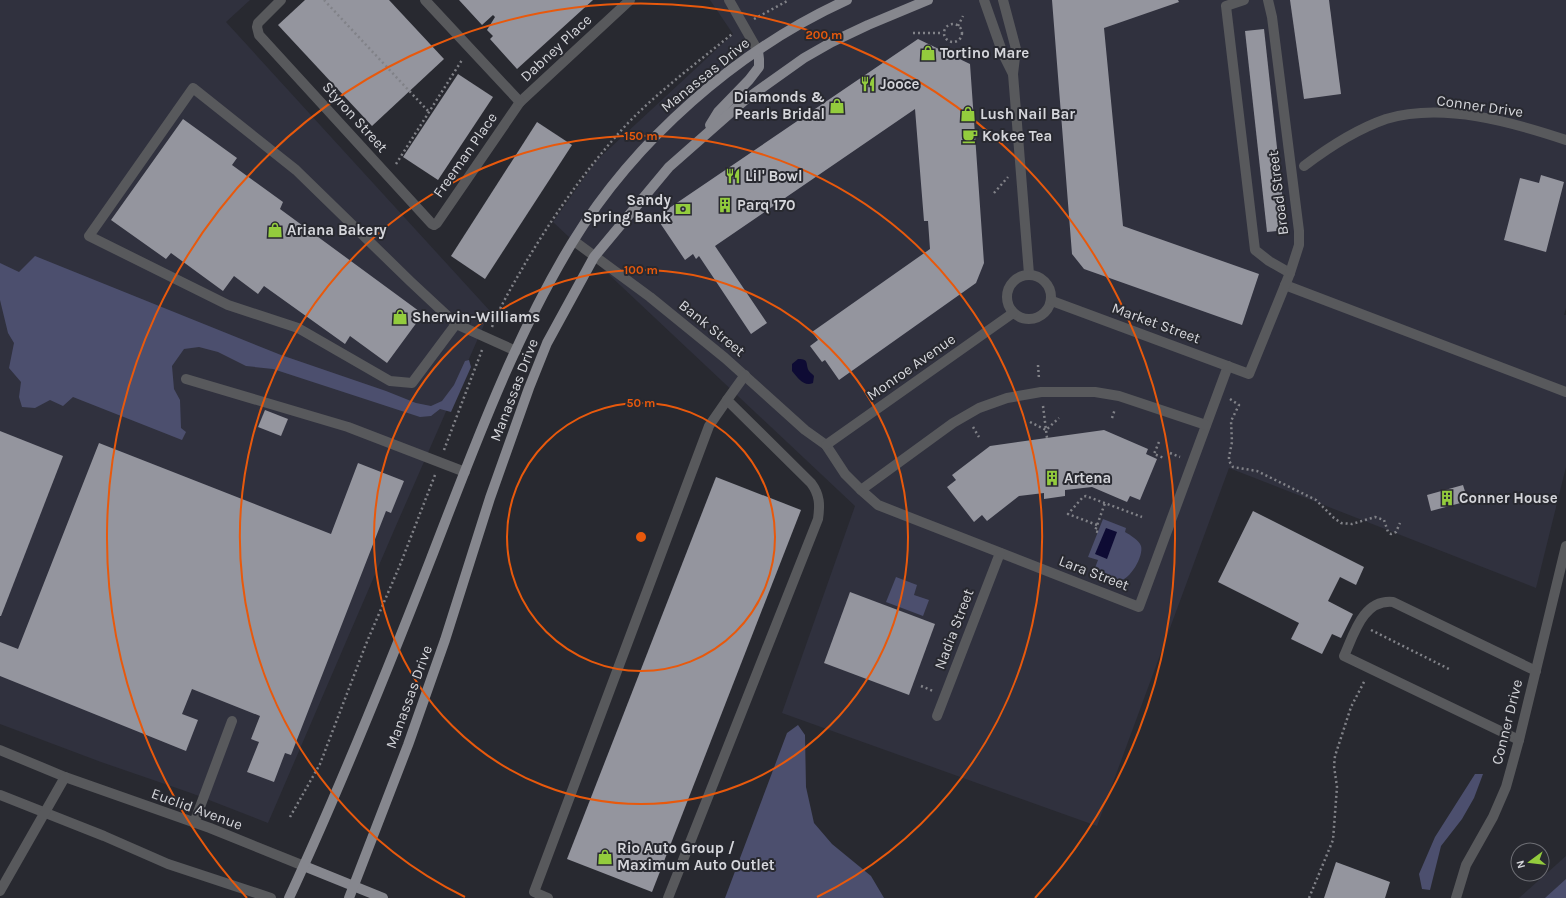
<svg xmlns="http://www.w3.org/2000/svg" width="1566" height="898" font-family="Karla,sans-serif">
  <style>
    .built { fill: #30313e }
    .green { fill: #4c4f6e }
    .water { fill: #0e0b34 }
    .building { fill: #94959e }
    .lines { fill: none; stroke-linecap: round; stroke-linejoin: round }
    .path { stroke: #818288; stroke-width: 2.5; stroke-dasharray: 2 3; stroke-linecap: butt }
    .minor { stroke: #58595c; stroke-width: 10 }
    .major { stroke: #86878e; stroke-width: 10 }
    .ring { fill: none; stroke: #e8590c; stroke-width: 2 }
    .labels { text-anchor: middle; stroke-width: 4; stroke-linejoin: round; paint-order: stroke }
    .street-label { font-size: 15px; fill: #d5d6db; stroke: #282930 }
    .poi-label { font-size: 15px; font-weight: bold; fill: #d5d6db; stroke: #282930; text-anchor: start }
    .centre { fill: #e8590c; stroke: #282930; stroke-width: 2 }
    .ring-label { font-size: 12px; text-anchor: middle; font-weight: bold; fill: #e8590c; stroke: #282930; stroke-width: 4; stroke-linejoin: round; paint-order: stroke }
  </style>
  <rect width="100%" height="100%" fill="#282930"/>
  <g class="built">
    <path d="M 0,0 L 250,0 L 226,22 L 490,311 L 395,528 L 268,823 L 191,793 L 101,762 L 0,724 Z"/>
    <path d="M 710,0 L 1566,0 L 1566,308 L 1564,315 L 1566,315 L 1566,467 L 1536,588 L 1229,468 L 1097,826 L 782,713 L 855,506 L 553,222 L 596,161 L 733,34 Z"/>
    <path d="M 1566,856 L 1566,898 L 1519,898 Z"/>
  </g>
  <g class="green">
    <path d="M 35,256 L 281,355 L 386,391 L 416,403 L 431,406 L 442,401 L 454,385 L 465,361 L 469,360 L 471,367 L 451,412 L 440,409 L 431,416 L 420,417 L 273,369 L 246,366 L 218,352 L 199,347 L 184,349 L 172,366 L 174,389 L 180,400 L 181,428 L 186,432 L 182,440 L 73,397 L 63,406 L 50,400 L 35,408 L 22,407 L 19,397 L 21,382 L 9,368 L 14,343 L 8,333 L 0,300 L 0,263 L 19,272 Z"/>
    <path d="M 1103,519 L 1126,528 L 1125,532 C 1130,535 1139,540 1141,546 C 1144,556 1130,580 1119,581 C 1111,582 1100,575 1093,573 L 1098,560 L 1088,557 Z"/>
    <path d="M 896,577 L 917,585 L 914,595 L 929,600 L 923,616 L 886,602 Z"/>
    <path d="M 798,725 L 805,735 L 806,787 L 814,823 L 832,844 L 871,876 L 884,898 L 725,898 L 787,733 Z"/>
    <path d="M 1475,774 L 1483,774 L 1474,798 L 1462,819 L 1441,846 L 1430,890 L 1422,889 L 1419,874 L 1435,837 Z"/>
    <path d="M 1566,879 L 1566,898 L 1545,898 Z"/>
  </g>
  <g class="water">
    <path d="M 798,359 C 810,359 805,364 809,371 C 810,373 813,374 814,376 L 813,383 C 804,387 798,378 792,371 L 792,364 Z"/>
    <path d="M 1106,528 L 1117,532 L 1107,559 L 1095,554 Z"/>
  </g>
  <g class="building">
    <path d="M 305,0 L 389,0 L 444,59 L 372,126 L 278,25 Z"/>
    <path d="M 459,0 L 593,0 L 517,69 L 490,39 L 493,36 L 487,30 L 495,17 L 493,15 L 482,25 Z"/>
    <path d="M 1052,0 L 1178,0 L 1179,2 L 1104,28 L 1123,226 L 1259,274 L 1242,325 L 1084,269 L 1072,254 Z"/>
    <path d="M 1290,0 L 1329,0 L 1341,94 L 1304,99 Z"/>
    <path d="M 1264,29 L 1286,230 L 1267,232 L 1245,31 Z"/>
    <path d="M 918,39 L 970,64 L 984,263 L 976,283 L 839,380 L 825,360 L 822,362 L 810,346 L 818,340 L 812,332 L 930,249 L 928,221 L 924,221 L 915,109 L 715,246 L 767,323 L 751,334 L 699,256 L 696,259 L 693,254 L 685,260 L 656,217 Z"/>
    <path d="M 458,74 L 493,97 L 438,180 L 403,157 Z"/>
    <path d="M 183,119 L 237,158 L 232,165 L 283,202 L 280,209 L 423,314 L 387,363 L 350,336 L 345,344 L 264,286 L 258,294 L 234,276 L 223,291 L 171,253 L 166,259 L 111,220 Z"/>
    <path d="M 537,122 L 572,145 L 485,279 L 451,256 Z"/>
    <path d="M 1541,175 L 1564,182 L 1546,252 L 1504,240 L 1520,178 L 1539,183 Z"/>
    <path d="M 265,410 L 288,419 L 281,436 L 258,427 Z"/>
    <path d="M 1104,430 L 1148,449 L 1146,454 L 1157,459 L 1140,500 L 1130,496 L 1127,502 L 1092,487 L 1065,490 L 1065,496 L 1044,499 L 1044,493 L 1019,496 L 987,521 L 982,515 L 974,522 L 947,487 L 956,480 L 952,475 L 990,446 Z"/>
    <path d="M 0,431 L 63,456 L 1,616 L 0,616 Z"/>
    <path d="M 99,443 L 331,534 L 358,463 L 404,481 L 391,513 L 386,511 L 291,755 L 285,753 L 274,782 L 247,772 L 259,742 L 251,739 L 260,716 L 192,689 L 182,714 L 198,720 L 186,751 L 0,676 L 0,642 L 18,649 Z"/>
    <path d="M 716,477 L 801,510 L 652,892 L 567,859 Z"/>
    <path d="M 1463,485 L 1468,501 L 1431,511 L 1427,495 Z"/>
    <path d="M 1253,511 L 1364,567 L 1356,585 L 1340,577 L 1328,601 L 1353,614 L 1341,638 L 1332,634 L 1322,654 L 1291,639 L 1299,623 L 1218,582 Z"/>
    <path d="M 850,592 L 935,624 L 909,695 L 824,663 Z"/>
    <path d="M 1336,862 L 1390,882 L 1385,898 L 1324,898 Z"/>
  </g>
  <g class="lines">
    <g class="path">
      <path d="M 324,0 L 429,112"/>
      <path d="M 754,19 L 789,0"/>
      <circle cx="953" cy="33" r="9"/>
      <path d="M 958,26 L 963,16"/>
      <path d="M 913,33 L 943,33"/>
      <path d="M 396,164 L 462,60"/>
      <path d="M 994,193 L 1008,177"/>
      <path d="M 492,327 C 501,304 514,283 526,262 C 555,213 589,165 628,123 C 660,90 697,63 732,34"/>
      <path d="M 1038,365 L 1039,379"/>
      <path d="M 1230,399 L 1239,405 L 1231,421 L 1232,442 L 1229,457 L 1229,461 L 1233,467 L 1257,471 L 1316,500 L 1334,518 L 1341,523 L 1352,524 L 1375,517 L 1384,520 L 1388,532 L 1391,534 L 1396,532 L 1400,523"/>
      <path d="M 1043,406 L 1047,438"/>
      <path d="M 1112,418 L 1115,409"/>
      <path d="M 1030,422 L 1046,430 L 1059,418"/>
      <path d="M 973,427 L 979,437"/>
      <path d="M 1159,442 L 1154,454 L 1164,458"/>
      <path d="M 444,450 L 482,350"/>
      <path d="M 1170,453 L 1180,457"/>
      <path d="M 1097,525 L 1068,514 L 1083,497 L 1086,496 L 1142,517"/>
      <path d="M 1098,532 L 1095,531 L 1105,503"/>
      <path d="M 1371,630 L 1451,670"/>
      <path d="M 921,686 L 933,691"/>
      <path d="M 290,817 L 320,764 L 366,644 L 400,565 L 435,475"/>
      <path d="M 1309,898 L 1333,840 L 1337,787 L 1334,766 L 1335,756 L 1351,707 L 1365,680"/>
    </g>
    <g class="minor">
      <path d="M 281,0 L 258,23 L 257,27 L 259,35 L 432,224 L 434,225 L 437,223 L 520,102 L 630,0"/>
      <path d="M 425,0 L 520,102"/>
      <path d="M 729,0 L 758,51"/>
      <path d="M 984,0 L 1003,54 L 1013,74"/>
      <path d="M 1003,0 L 1016,49 L 1013,74 L 1029,274"/>
      <path d="M 1244,0 L 1226,6 L 1255,250 L 1269,261 L 1290,273"/>
      <path d="M 1304,166 C 1329,147 1357,129 1386,119 C 1443,102 1512,122 1566,140"/>
      <path d="M 574,241 L 650,297 L 725,358 L 805,430 L 826,445 L 845,474 L 861,490 L 878,505 L 1139,607 L 1228,366"/>
      <circle cx="1029" cy="297" r="22"/>
      <path d="M 1285,285 L 1566,392"/>
      <path d="M 1052,301 L 1249,374 L 1290,273 L 1299,245 L 1299,231 L 1272,17 L 1268,0"/>
      <path d="M 456,324 L 412,383 L 390,381 L 298,328 L 228,305 L 89,236 L 193,88 L 296,170 L 411,282 L 456,324 L 516,351"/>
      <path d="M 186,379 L 348,427 L 465,472"/>
      <path d="M 826,445 L 1013,313"/>
      <path d="M 861,490 L 953,423 L 979,408 L 1007,398 L 1041,392 L 1095,392 L 1119,396 L 1206,425"/>
      <path d="M 937,716 L 1000,553"/>
      <path d="M 1519,740 L 1344,656 C 1354,634 1363,599 1393,602 L 1536,671"/>
      <path d="M 0,750 L 65,777 L 210,828 L 304,866"/>
      <path d="M 0,795 L 104,836 L 168,864 L 271,898"/>
      <path d="M 194,823 L 232,721"/>
      <path d="M 0,891 L 65,777"/>
      <path d="M 548,898 L 534,892 L 709,426 L 727,400"/>
      <path d="M 668,898 L 818,519 C 820,505 820,495 811,483 L 727,400 L 745,375"/>
      <path d="M 1456,898 L 1466,865 L 1493,817 L 1506,787 L 1519,740 L 1566,546"/>
    </g>
    <g class="major">
      <path d="M 710,125 L 718,112 L 749,80 L 759,67 L 759,59 L 758,51"/>
      <path d="M 304,866 L 383,898"/>
      <path d="M 289,898 C 340,788 386,674 430,561 C 472,453 512,342 572,243 C 635,140 737,50 847,0"/>
      <path d="M 349,898 L 408,745 L 445,640 L 490,498 L 529,388 L 547,343 L 594,257 L 669,167 L 745,100 L 804,58 L 832,42 L 868,25 L 928,0"/>
    </g>
  </g>
  <g class="ring">
    <circle cx="641" cy="537" r="134"/>
    <circle cx="641" cy="537" r="267"/>
    <path d="M465 897A401 401 0 1 1 817 897"/>
    <path d="M247 898A534 534 0 1 1 1035 898"/>
  </g>
  <defs>
    <symbol id="shop-bare" viewBox="-9 -9 18 18"><path d="M-5-2.5h2.3a2.7 3.5 0 0 1 5.4 0H5L5.5 6h-11ZM-1.5-2.5h3a1.5 2.3 0 0 0-3 0Z" fill="#93cc3d" stroke="#282930" stroke-width="2.5" paint-order="stroke"/></symbol>
    <symbol id="restaurant-bare" viewBox="-9 -9 18 18"><path d="M-5-6h1v4h1v-4h1v4h1v-4h1v5L-1.5 .5V6h-2V.5L-5-1ZM5-6V6H3V1.5H1.5Q1.5-4 5-6Z" fill="#93cc3d" stroke="#282930" stroke-width="2.5" paint-order="stroke"/></symbol>
    <symbol id="cafe-bare" viewBox="-9 -9 18 18"><path d="M-5.5-4.5H6V0H3Q3 3.5 0 3.5H-2.5Q-5.5 3.5-5.5 0ZM3-3.2v2h1.7v-2ZM-6 4.5H4V6H-6Z" fill="#93cc3d" stroke="#282930" stroke-width="2.5" paint-order="stroke"/></symbol>
    <symbol id="building-bare" viewBox="-9 -9 18 18"><path d="M-4-6H4V6H1V3H-1V6H-4ZM-2.5-4.3h1.7v1.8h-1.7ZM.8-4.3h1.7v1.8H.8ZM-2.5-1h1.7V.8h-1.7ZM.8-1h1.7V.8H.8Z" fill="#93cc3d" stroke="#282930" stroke-width="2.5" paint-order="stroke"/></symbol>
    <symbol id="bank-bare" viewBox="-9 -9 18 18"><path d="M-6-4H6V4H-6ZM0-2.3a2.3 2.3 0 1 0 0 4.6a2.3 2.3 0 1 0 0-4.6Z" fill="#93cc3d" stroke="#282930" stroke-width="2.5" paint-order="stroke"/></symbol>
  </defs>
  <g fill-rule="evenodd">
    <use href="#shop-bare" x="917" y="42" width="22" height="22"/>
    <use href="#restaurant-bare" x="857" y="73" width="22" height="22"/>
    <use href="#shop-bare" x="826" y="95" width="22" height="22"/>
    <use href="#shop-bare" x="957" y="103" width="22" height="22"/>
    <use href="#cafe-bare" x="959" y="125" width="22" height="22"/>
    <use href="#restaurant-bare" x="722" y="165" width="22" height="22"/>
    <use href="#building-bare" x="714" y="194" width="22" height="22"/>
    <use href="#bank-bare" x="672" y="198" width="22" height="22"/>
    <use href="#shop-bare" x="264" y="219" width="22" height="22"/>
    <use href="#shop-bare" x="389" y="306" width="22" height="22"/>
    <use href="#building-bare" x="1041" y="467" width="22" height="22"/>
    <use href="#building-bare" x="1436" y="487" width="22" height="22"/>
    <use href="#shop-bare" x="594" y="846" width="22" height="22"/>
  </g>
  <g class="labels">
    <g class="street-label">
      <text transform="translate(556 48) rotate(-43)" y="5">Dabney Place</text>
      <text transform="translate(705 75) rotate(-39)" y="5">Manassas Drive</text>
      <text transform="translate(1480 106) rotate(8)" y="5">Conner Drive</text>
      <text transform="translate(355 117) rotate(48)" y="5">Styron Street</text>
      <text transform="translate(465 155) rotate(-55)" y="5">Freeman Place</text>
      <text transform="translate(1278 193) rotate(-97)" y="5">Broad Street</text>
      <text transform="translate(1156 323) rotate(20)" y="5">Market Street</text>
      <text transform="translate(712 328) rotate(39)" y="5">Bank Street</text>
      <text transform="translate(911 367) rotate(-35)" y="5">Monroe Avenue</text>
      <text transform="translate(514 390) rotate(-69)" y="5">Manassas Drive</text>
      <text transform="translate(1094 573) rotate(21)" y="5">Lara Street</text>
      <text transform="translate(954 629) rotate(-69)" y="5">Nadia Street</text>
      <text transform="translate(409 697) rotate(-70)" y="5">Manassas Drive</text>
      <text transform="translate(1507 722) rotate(-76)" y="5">Conner Drive</text>
      <text transform="translate(197 809) rotate(20)" y="5">Euclid Avenue</text>
    </g>
    <g class="poi-label">
      <text x="940" y="58">Tortino Mare</text>
      <text x="880" y="89">Jooce</text>
      <text x="825" y="102" text-anchor="end">Diamonds &amp;<tspan x="825" dy="17">Pearls Bridal</tspan></text>
      <text x="980" y="119">Lush Nail Bar</text>
      <text x="982" y="141">Kokee Tea</text>
      <text x="745" y="181">Lil' Bowl</text>
      <text x="671" y="205" text-anchor="end">Sandy<tspan x="671" dy="17">Spring Bank</tspan></text>
      <text x="737" y="210">Parq 170</text>
      <text x="287" y="235">Ariana Bakery</text>
      <text x="412" y="322">Sherwin-Williams</text>
      <text x="1064" y="483">Artena</text>
      <text x="1459" y="503">Conner House</text>
      <text x="617" y="853">Rio Auto Group /<tspan x="617" dy="17">Maximum Auto Outlet</tspan></text>
    </g>
  </g>
  <circle cx="641" cy="537" r="6" class="centre"/>
  <g class="ring-label">
    <text x="824" y="39">200 m</text>
    <text x="641" y="140">150 m</text>
    <text x="641" y="274">100 m</text>
    <text x="641" y="407">50 m</text>
  </g>
  <g transform="translate(1530 862) rotate(255)"><circle r="19" fill="#282930" stroke="#6d6e74"/>
  <path d="M0-3L7 15L0 10L-7 15Z" fill="#93cc3d"/>
  <text y="-6" font-size="11" font-weight="bold" text-anchor="middle" fill="#d5d6db">N</text>
  </g>
</svg>
